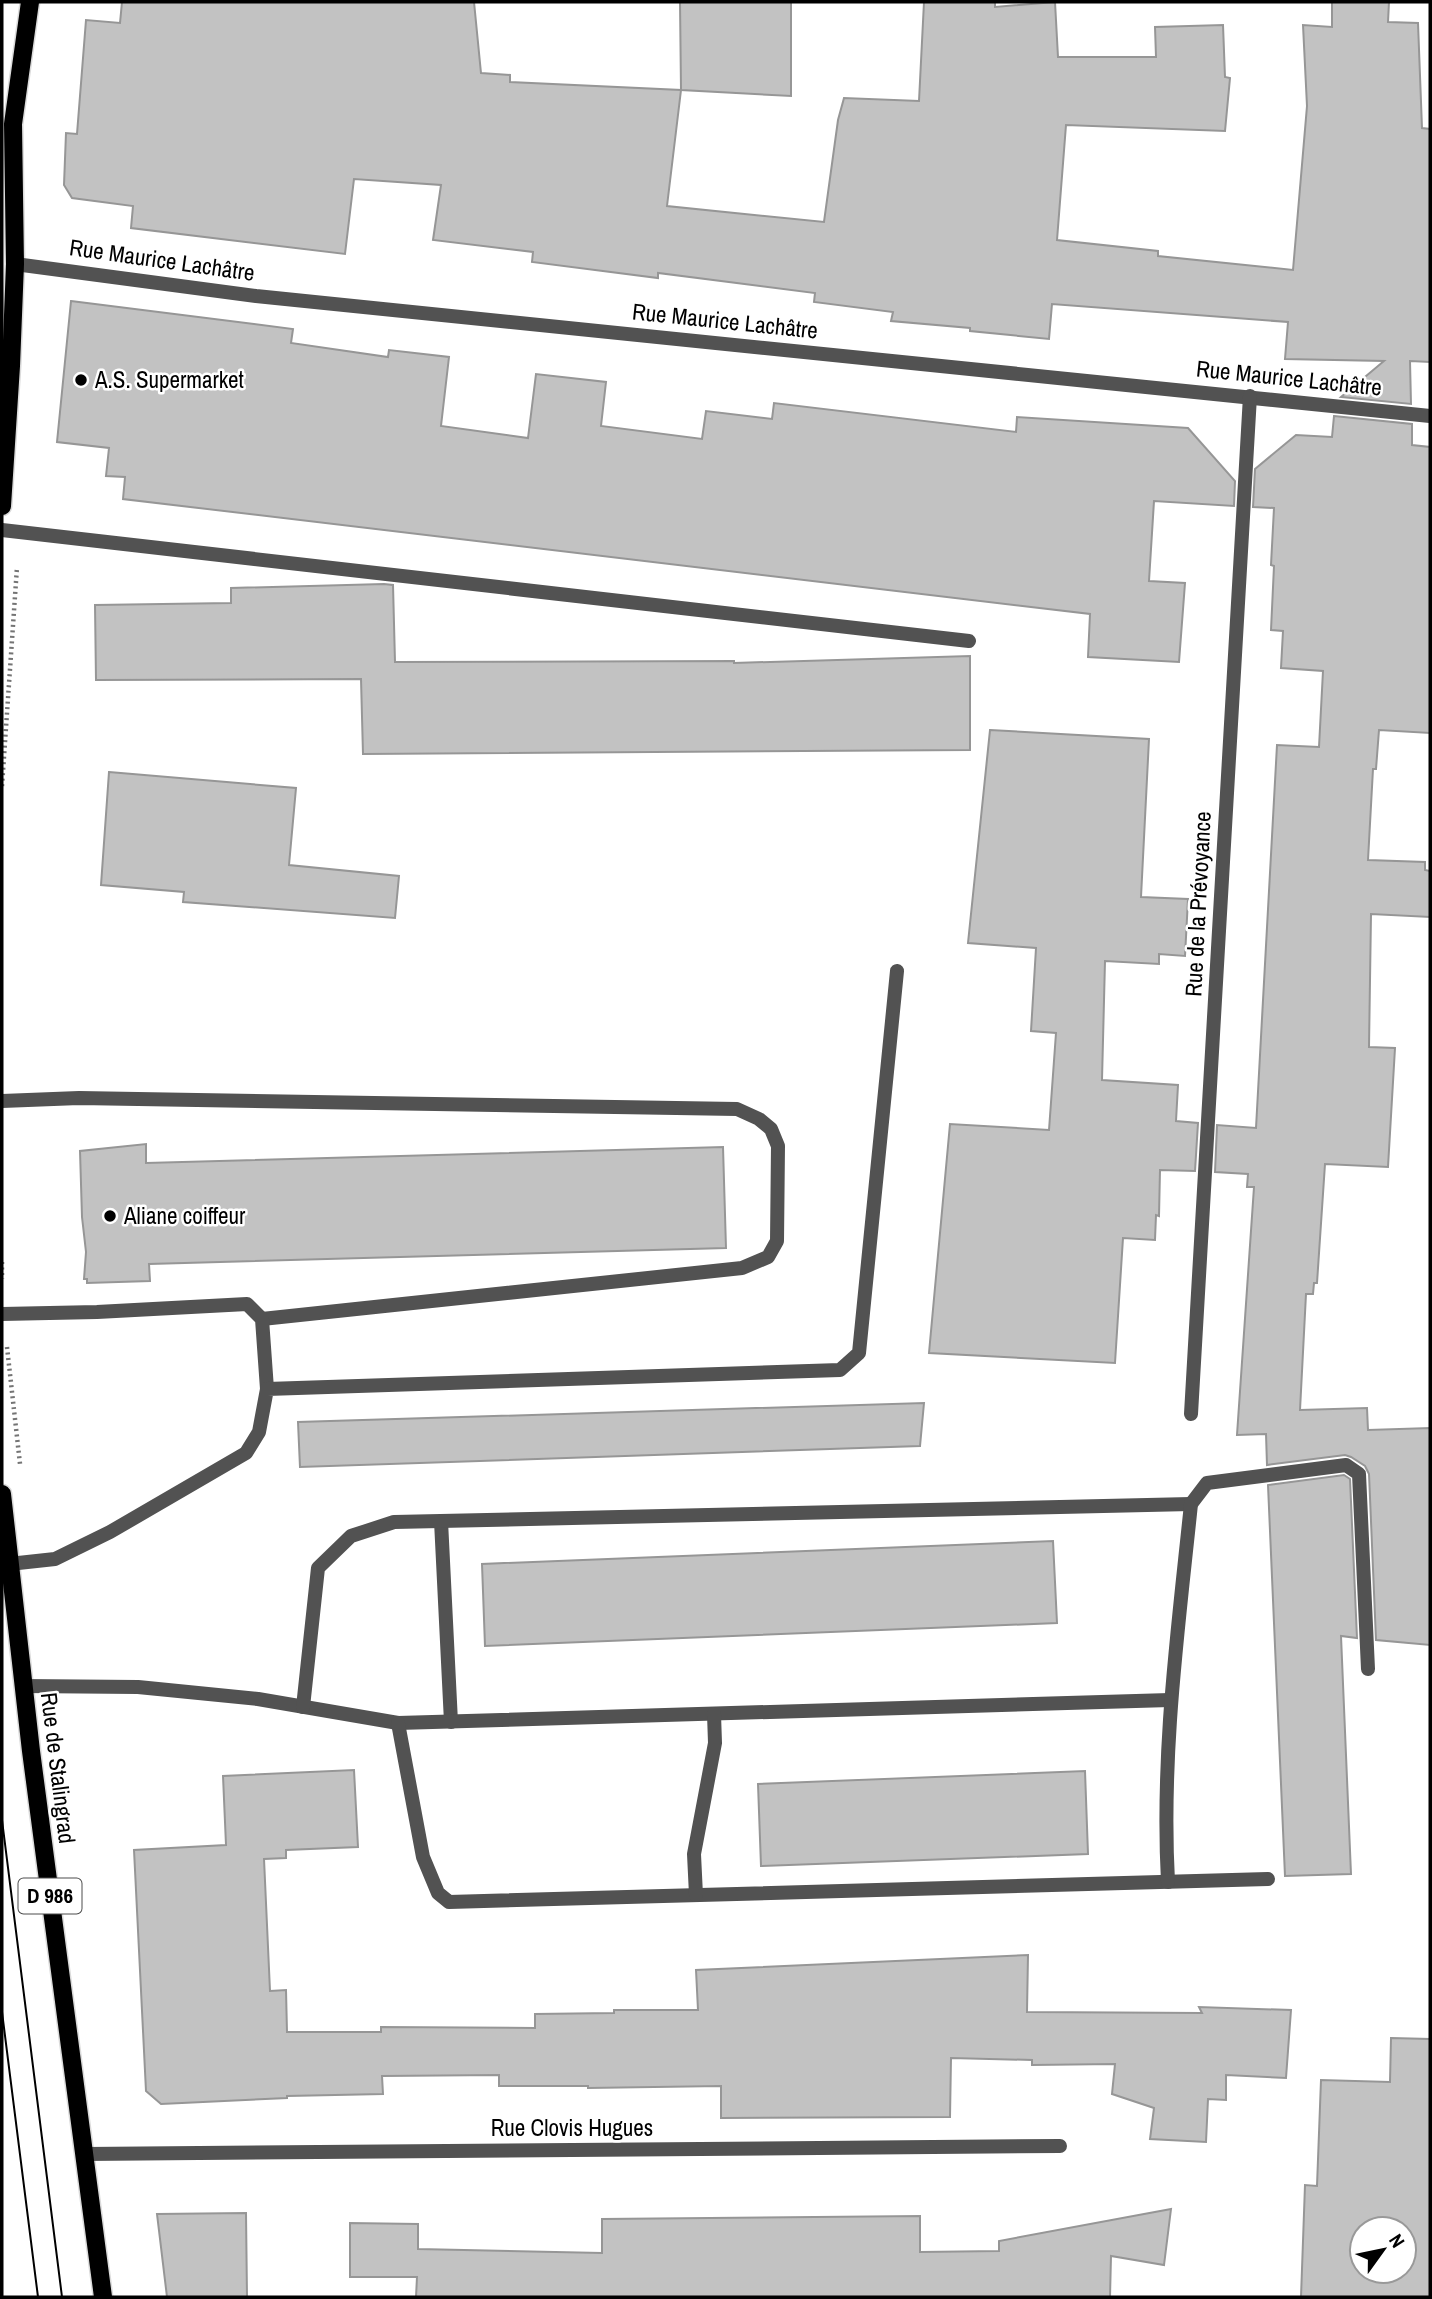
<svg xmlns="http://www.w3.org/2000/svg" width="1432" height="2299" font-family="'Archivo Narrow',sans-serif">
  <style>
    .building { fill: #c2c2c2; stroke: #969696; stroke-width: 2; fill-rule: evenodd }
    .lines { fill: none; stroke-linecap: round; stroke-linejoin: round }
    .primary-casing { stroke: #dbdbdb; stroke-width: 21 }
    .path { stroke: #747474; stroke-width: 4.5; stroke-dasharray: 2 3.5; stroke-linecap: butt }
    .lane { stroke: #525252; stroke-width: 14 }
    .street { stroke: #525252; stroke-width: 14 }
    .primary { stroke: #000; stroke-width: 18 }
    .tram { stroke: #000; stroke-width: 2 }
    .poi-dot { fill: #000; stroke: #fff; stroke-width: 2.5 }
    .labels { text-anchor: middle; stroke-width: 5; stroke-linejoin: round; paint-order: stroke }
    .shield { fill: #fff; stroke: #4c4c4c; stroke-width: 2 }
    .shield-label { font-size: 21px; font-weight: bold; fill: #000 }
    .street-label { font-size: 23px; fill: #000; stroke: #fff }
    .poi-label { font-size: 23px; fill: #000; stroke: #fff; text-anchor: start }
  </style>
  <rect width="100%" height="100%" fill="#fff"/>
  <g class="building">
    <path d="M 122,2 L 474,2 L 481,73 L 510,75 L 510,82 L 681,90 L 667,206 L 824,222 L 838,120 L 844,98 L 919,101 L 924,2 L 995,2 L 995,7 L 1055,2 L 1058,57 L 1156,57 L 1155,27 L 1223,25 L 1225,77 L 1230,78 L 1225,131 L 1066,125 L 1057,240 L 1158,251 L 1158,256 L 1293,270 L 1307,106 L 1303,25 L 1332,27 L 1332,2 L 1389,2 L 1388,22 L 1418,23 L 1422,128 L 1430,129 L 1430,362 L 1410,361 L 1411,404 L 1341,397 L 1384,361 L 1285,359 L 1288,322 L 1052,304 L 1049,339 L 970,331 L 970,328 L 891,321 L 893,312 L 814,302 L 815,293 L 658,273 L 658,278 L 532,262 L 533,252 L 433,240 L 441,185 L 354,179 L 345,254 L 131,228 L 133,206 L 72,198 L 64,185 L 66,133 L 77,134 L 86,20 L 120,23 Z"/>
    <path d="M 680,2 L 791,2 L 791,96 L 681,90 Z"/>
    <path d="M 71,301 L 293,329 L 291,343 L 388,357 L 389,350 L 449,357 L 441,426 L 528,438 L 536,374 L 606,382 L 601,426 L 702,439 L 706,411 L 772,419 L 774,403 L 1016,432 L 1017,417 L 1188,428 L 1235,481 L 1234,506 L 1154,501 L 1149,581 L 1185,583 L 1179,662 L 1088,657 L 1090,614 L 123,499 L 125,477 L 106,476 L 109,448 L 57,442 Z"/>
    <path d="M 1334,416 L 1412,424 L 1412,445 L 1430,447 L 1430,733 L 1379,730 L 1376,769 L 1373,769 L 1368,860 L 1425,862 L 1425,870 L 1430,871 L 1430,917 L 1371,914 L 1369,1047 L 1395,1048 L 1388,1167 L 1325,1164 L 1317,1283 L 1314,1283 L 1313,1294 L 1306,1294 L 1300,1410 L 1367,1408 L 1368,1430 L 1430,1428 L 1430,1645 L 1376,1640 L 1369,1474 L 1365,1466 L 1351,1457 L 1345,1455 L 1267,1465 L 1266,1434 L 1237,1435 L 1254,1187 L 1247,1187 L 1248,1174 L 1215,1172 L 1217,1125 L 1256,1128 L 1277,745 L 1319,747 L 1323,671 L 1281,668 L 1283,631 L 1271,630 L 1274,566 L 1271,565 L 1274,508 L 1253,507 L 1255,469 L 1296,435 L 1332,437 Z"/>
    <path d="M 384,584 L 393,585 L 395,662 L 734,661 L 734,663 L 970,656 L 970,750 L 363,754 L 361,679 L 96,680 L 95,605 L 231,603 L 231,588 Z"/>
    <path d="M 990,730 L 1149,739 L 1141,897 L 1188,899 L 1185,956 L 1159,954 L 1159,964 L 1105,961 L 1102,1080 L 1178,1085 L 1176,1121 L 1198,1123 L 1195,1171 L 1160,1170 L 1159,1216 L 1156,1215 L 1155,1240 L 1123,1238 L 1115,1363 L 929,1353 L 950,1124 L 1049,1130 L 1056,1033 L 1031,1031 L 1036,948 L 968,943 Z"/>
    <path d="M 109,772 L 296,788 L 289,865 L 399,876 L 395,918 L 183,902 L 184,892 L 101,885 Z"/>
    <path d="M 146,1144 L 146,1163 L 723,1147 L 726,1248 L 149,1264 L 150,1281 L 87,1283 L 87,1279 L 84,1279 L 86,1252 L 82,1217 L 80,1151 Z"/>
    <path d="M 924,1403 L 920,1446 L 300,1467 L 298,1422 Z"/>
    <path d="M 1344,1475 L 1350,1479 L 1357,1638 L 1341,1636 L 1351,1874 L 1285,1876 L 1268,1485 Z"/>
    <path d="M 1053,1541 L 1057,1623 L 485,1646 L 482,1564 Z"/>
    <path d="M 354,1770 L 358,1847 L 286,1850 L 286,1858 L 264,1859 L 270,1991 L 286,1990 L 287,2032 L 381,2032 L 381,2027 L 535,2028 L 535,2014 L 614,2013 L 614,2010 L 698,2010 L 696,1970 L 1028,1955 L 1027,2012 L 1202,2013 L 1199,2007 L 1291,2010 L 1286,2078 L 1226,2075 L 1226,2100 L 1208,2099 L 1206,2142 L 1150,2139 L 1154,2108 L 1112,2094 L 1115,2064 L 1032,2065 L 1032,2060 L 951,2058 L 950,2117 L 721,2118 L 721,2086 L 588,2088 L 588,2086 L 499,2086 L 499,2075 L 382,2076 L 383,2094 L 287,2096 L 287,2098 L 161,2104 L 146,2091 L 134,1850 L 226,1845 L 223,1776 Z"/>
    <path d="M 1085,1771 L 1088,1854 L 761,1866 L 758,1784 Z"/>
    <path d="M 1391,2038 L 1430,2039 L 1430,2297 L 1301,2297 L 1305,2185 L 1317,2186 L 1321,2080 L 1390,2082 ZM 1362,2229 L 1404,2229 L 1404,2271 L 1362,2271 Z"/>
    <path d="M 1171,2209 L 1164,2265 L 1111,2256 L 1110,2297 L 416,2297 L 417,2277 L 350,2277 L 350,2223 L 418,2224 L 418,2249 L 602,2253 L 602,2219 L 920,2216 L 920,2252 L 999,2251 L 999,2241 Z"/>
    <path d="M 246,2213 L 247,2297 L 167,2297 L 157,2214 Z"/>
  </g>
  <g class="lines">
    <defs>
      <g id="primary">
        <path d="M 2,506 L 11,366 L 15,264 L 13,124 L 30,2"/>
        <path d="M 2,1494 L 31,1751 L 103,2297"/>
      </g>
    </defs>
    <use href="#primary" class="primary-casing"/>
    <g class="path">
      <path d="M 2,786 L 17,567"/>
      <path d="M 2,1262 L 2,1279"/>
      <path d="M 7,1347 L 20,1464"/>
    </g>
    <g class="lane">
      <path d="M 2,530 L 969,641"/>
      <path d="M 2,1101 L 79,1098 L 737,1109 L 759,1119 L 771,1129 L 778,1146 L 777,1241 L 768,1257 L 742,1268 L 262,1319"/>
      <path d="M 2,1314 L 97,1312 L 247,1304 L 262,1319 L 267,1389"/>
      <path d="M 441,1521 L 451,1722"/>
      <path d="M 9,1564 L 55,1559 L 110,1532 L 246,1453 L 259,1432 L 267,1389 L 840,1370 L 859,1353 L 897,971"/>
      <path d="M 23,1686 L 138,1687 L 258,1699 L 398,1723 L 1170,1700"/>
      <path d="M 303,1707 L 318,1568 L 351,1536 L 394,1522 L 1191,1504"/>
      <path d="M 398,1723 L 423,1857 L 438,1893 L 449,1902 L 1268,1879"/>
      <path d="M 1168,1882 C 1161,1755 1178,1630 1191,1504 L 1207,1483 L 1346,1465 L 1359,1474 L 1368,1669"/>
      <path d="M 696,1895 L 694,1854 L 715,1743 L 714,1714"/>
    </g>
    <g class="street">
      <path d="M 15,264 L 256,296 L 1430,416"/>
      <path d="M 1191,1414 L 1250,396"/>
      <path d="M 85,2154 L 1060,2146"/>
    </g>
    <use href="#primary" class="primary"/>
    <g class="tram">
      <path d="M 2,1820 L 62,2297"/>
      <path d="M 2,2012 L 38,2297"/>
    </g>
  </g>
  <g class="poi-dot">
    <circle cx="81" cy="380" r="7"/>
    <circle cx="110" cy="1216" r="7"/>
  </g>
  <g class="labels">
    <rect class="shield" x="18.5" y="1878.5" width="63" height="35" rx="5"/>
    <g class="shield-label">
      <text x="50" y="1903">D 986</text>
    </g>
    <g class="street-label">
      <text transform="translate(162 260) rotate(8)" y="8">Rue Maurice Lachâtre</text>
      <text transform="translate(725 321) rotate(6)" y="8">Rue Maurice Lachâtre</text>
      <text transform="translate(1289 378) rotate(6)" y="8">Rue Maurice Lachâtre</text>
      <text transform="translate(1198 904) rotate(-87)" y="8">Rue de la Prévoyance</text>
      <text transform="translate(58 1768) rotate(83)" y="8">Rue de Stalingrad</text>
      <text x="572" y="2136">Rue Clovis Hugues</text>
    </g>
    <g class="poi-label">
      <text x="95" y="388">A.S. Supermarket</text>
      <text x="124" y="1224">Aliane coiffeur</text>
    </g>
  </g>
  <rect width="1432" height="2299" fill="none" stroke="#000000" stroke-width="7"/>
  <g transform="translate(1383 2250) rotate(57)"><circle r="33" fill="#ffffff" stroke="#999999" stroke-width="2"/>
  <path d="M0-5L12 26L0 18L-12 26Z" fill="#000000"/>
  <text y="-10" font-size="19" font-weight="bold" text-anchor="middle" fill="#000000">N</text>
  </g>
</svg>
